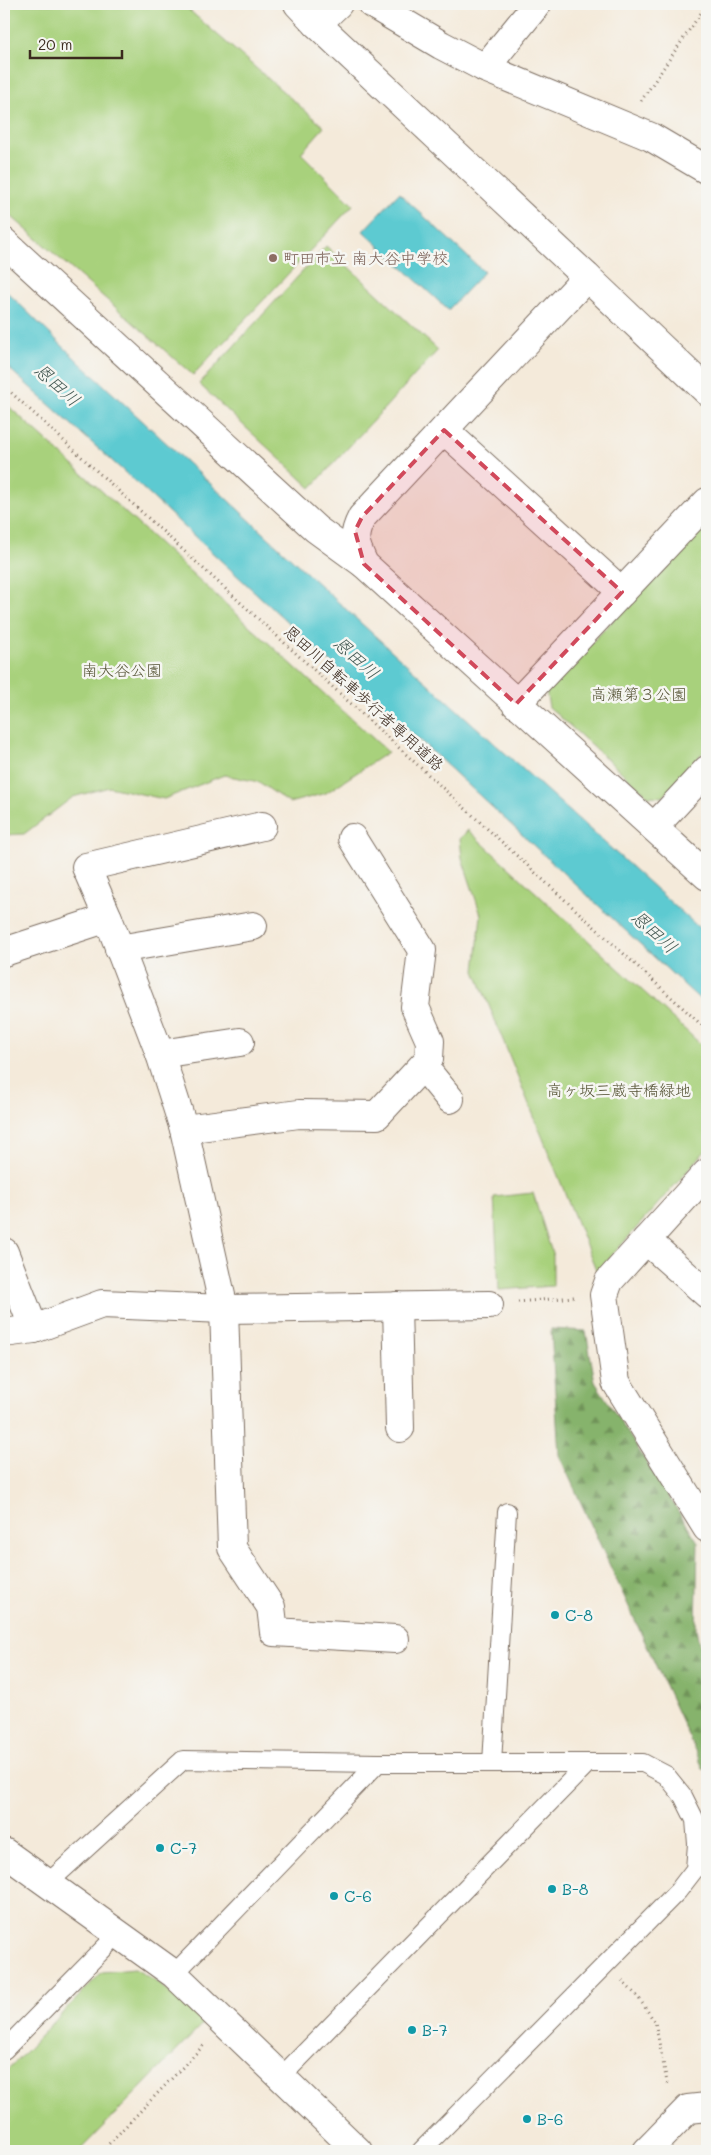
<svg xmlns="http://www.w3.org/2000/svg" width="711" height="2155" font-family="Mali,'Klee One',sans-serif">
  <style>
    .forest { fill: url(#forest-firs); stroke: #606e45 }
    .park { fill: #a8d17c; stroke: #727e4d }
    .water { fill: #5dcad1; stroke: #4c7a78 }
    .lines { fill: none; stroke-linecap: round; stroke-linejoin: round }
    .service-casing { stroke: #7c6d60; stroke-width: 20 }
    .minor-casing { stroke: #7c6d60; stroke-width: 30 }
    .tertiary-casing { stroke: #7c6d60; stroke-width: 30 }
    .path { stroke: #7c6d60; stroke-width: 3; stroke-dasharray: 1 4; stroke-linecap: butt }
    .service { stroke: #fff; stroke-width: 18 }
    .minor { stroke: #fff; stroke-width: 28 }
    .tertiary { stroke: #fff; stroke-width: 28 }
    .marked { fill: #d1495b; fill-opacity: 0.2; stroke: #d1495b; stroke-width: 4; stroke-dasharray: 10 6; stroke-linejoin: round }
    .education-dot { fill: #8d6e63; stroke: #f6f6f2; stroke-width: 2 }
    .culture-dot { fill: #0f9aa8; stroke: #f6f6f2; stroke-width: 2 }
    .labels { text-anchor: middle; stroke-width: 5; stroke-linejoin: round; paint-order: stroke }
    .education-label { font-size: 16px; fill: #785e54; stroke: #f6f6f2; text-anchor: start }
    .park-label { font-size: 16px; fill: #565436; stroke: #f6f6f2 }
    .street-label { font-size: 16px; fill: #3b2a1e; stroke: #f6f6f2 }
    .culture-label { font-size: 16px; fill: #0d838f; stroke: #f6f6f2; text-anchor: start }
    .water-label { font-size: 18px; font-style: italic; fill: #455a54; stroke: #f6f6f2 }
  </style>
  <defs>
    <pattern id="forest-firs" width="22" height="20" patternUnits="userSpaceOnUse" patternTransform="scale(1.25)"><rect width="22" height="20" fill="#86b36c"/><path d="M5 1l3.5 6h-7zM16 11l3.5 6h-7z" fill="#6f9258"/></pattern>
  </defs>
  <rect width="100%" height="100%" fill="#f6f6f2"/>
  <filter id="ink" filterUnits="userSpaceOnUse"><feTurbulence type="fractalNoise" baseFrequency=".02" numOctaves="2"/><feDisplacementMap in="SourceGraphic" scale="10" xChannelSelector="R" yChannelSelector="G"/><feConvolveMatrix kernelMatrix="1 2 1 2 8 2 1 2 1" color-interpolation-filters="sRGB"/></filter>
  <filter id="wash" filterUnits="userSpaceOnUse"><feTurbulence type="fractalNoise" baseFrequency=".0096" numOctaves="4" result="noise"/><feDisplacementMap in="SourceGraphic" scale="20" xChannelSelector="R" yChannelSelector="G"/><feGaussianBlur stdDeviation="1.12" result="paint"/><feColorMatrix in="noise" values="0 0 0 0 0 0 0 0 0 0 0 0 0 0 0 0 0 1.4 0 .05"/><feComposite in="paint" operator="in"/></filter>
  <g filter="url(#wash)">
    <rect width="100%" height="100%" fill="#f4eada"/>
    <path class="forest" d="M 551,1329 L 586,1331 L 595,1382 L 698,1542 L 696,1628 L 699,1644 L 707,1652 L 707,1770 L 704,1770 L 559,1455 Z"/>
    <g class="park">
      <path d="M 4,4 L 182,4 L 324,127 L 301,153 L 353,205 L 193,375 L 4,210 Z"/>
      <path d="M 326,246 L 438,350 L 311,488 L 199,384 Z"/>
      <path d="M 4,402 L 388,752 L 326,793 L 289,803 L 259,782 L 224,775 L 164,799 L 109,787 L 73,797 L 24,834 L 4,835 Z"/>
      <path d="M 707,521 L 707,748 L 663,797 L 648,796 L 549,707 L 546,691 Z"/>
      <path d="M 468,830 L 707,1050 L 707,1149 L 597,1272 L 475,971 L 481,915 L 462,858 L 460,839 Z"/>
      <path d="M 533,1193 L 553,1256 L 553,1286 L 499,1290 L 494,1197 Z"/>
      <path d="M 135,1969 L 160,1984 L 204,2023 L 79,2151 L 10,2151 L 4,2145 L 4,2074 L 102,1972 Z"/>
    </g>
    <g class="water">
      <path d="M 399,193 L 484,272 L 448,310 L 363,231 Z"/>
      <path d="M 4,289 L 81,364 L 363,625 L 707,935 L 707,1006 L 425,745 L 334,665 L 139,485 L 4,364 Z"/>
    </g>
  </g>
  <g filter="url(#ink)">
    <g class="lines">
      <defs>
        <g id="service">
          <path d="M 492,1763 L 507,1512"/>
          <path d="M 48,1883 L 183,1760 L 378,1763 L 643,1763 L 666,1775 L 683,1796 L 695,1820 L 697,1844 L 695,1869 L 678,1891 L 421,2151"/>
          <path d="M 174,1974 L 378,1763"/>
          <path d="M 4,2050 L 118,1934"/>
          <path d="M 281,2077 L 588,1763"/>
        </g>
        <g id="minor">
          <path d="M 298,4 L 317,24 L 338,4"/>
          <path d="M 372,4 L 441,45 L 485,68 L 651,137 L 707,170"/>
          <path d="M 485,68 L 537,4"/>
          <path d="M 4,242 L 316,529 L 364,564"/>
          <path d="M 587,277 L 707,391"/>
          <path d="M 444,430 L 622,592"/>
          <path d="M 516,704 L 707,502"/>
          <path d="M 654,827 L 707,770"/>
          <path d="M 108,918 L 86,867 L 262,826"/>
          <path d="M 119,949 L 253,926"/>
          <path d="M 4,952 L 108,918 L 160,1054 L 184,1129 L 224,1309 L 232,1548 L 271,1607 L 274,1632 L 395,1639"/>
          <path d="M 160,1054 L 240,1042"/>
          <path d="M 423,1066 L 450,1099"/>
          <path d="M 184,1129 L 299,1114 L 377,1115 L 429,1059 L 430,1041 L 415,1007 L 422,950 L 352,838"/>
          <path d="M 707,1173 L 609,1281 L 604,1295 L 616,1382 L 707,1528"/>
          <path d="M 646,1240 L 707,1294"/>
          <path d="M 4,1252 L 34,1329"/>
          <path d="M 397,1306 L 400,1428"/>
          <path d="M 4,1333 L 34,1329 L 102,1304 L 224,1309 L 489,1305"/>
          <path d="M 4,1852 L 174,1974 L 358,2151"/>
          <path d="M 647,2151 L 688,2109 L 707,2107"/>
        </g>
        <path id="tertiary" d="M 317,24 L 587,277 L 362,517 C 351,538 355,543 364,564 L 707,876"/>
      </defs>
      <use href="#service" class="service-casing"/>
      <use href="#minor" class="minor-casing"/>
      <use href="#tertiary" class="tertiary-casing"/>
      <g class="path">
        <path d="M 641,101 L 707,4"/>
        <path d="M 4,386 L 707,1030"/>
        <path d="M 518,1302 L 574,1297"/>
        <path d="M 622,1981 L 638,1997 L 655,2022 L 668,2087"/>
        <path d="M 102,2151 L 204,2045"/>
      </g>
      <use href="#service" class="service"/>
      <use href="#minor" class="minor"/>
      <use href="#tertiary" class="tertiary"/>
    </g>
  </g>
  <path class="marked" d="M 444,430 L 622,592 L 516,704 L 364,564 L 355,531 L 362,517 Z"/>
  <circle class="education-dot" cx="273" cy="258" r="5"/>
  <g class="culture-dot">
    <circle cx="555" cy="1615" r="5"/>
    <circle cx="160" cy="1848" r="5"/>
    <circle cx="552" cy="1889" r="5"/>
    <circle cx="334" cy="1896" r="5"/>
    <circle cx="412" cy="2030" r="5"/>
    <circle cx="527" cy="2119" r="5"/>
  </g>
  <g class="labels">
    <g class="education-label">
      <text x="283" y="264">町田市立 南大谷中学校</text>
    </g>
    <g class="park-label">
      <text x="122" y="676">南大谷公園</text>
      <text x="639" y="700">高瀬第３公園</text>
      <text x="619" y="1096">高ヶ坂三蔵寺橋緑地</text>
    </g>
    <g class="street-label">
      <text transform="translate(364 698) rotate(42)" y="6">恩田川自転車歩行者専用道路</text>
    </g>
    <g class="culture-label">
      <text x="565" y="1621">C-8</text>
      <text x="170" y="1854">C-7</text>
      <text x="562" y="1895">B-8</text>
      <text x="344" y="1902">C-6</text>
      <text x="422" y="2036">B-7</text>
      <text x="537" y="2125">B-6</text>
    </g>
    <g class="water-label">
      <text transform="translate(57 385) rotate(42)" y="6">恩田川</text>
      <text transform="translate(356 658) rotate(42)" y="6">恩田川</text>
      <text transform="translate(654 932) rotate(42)" y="6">恩田川</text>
    </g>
  </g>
  <rect width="711" height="2155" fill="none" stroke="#f6f6f2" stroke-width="20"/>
  <path d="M30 50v8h92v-8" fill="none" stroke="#3b2a1e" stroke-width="2.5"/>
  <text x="38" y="50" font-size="15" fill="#3b2a1e" stroke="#f6f6f2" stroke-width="4" paint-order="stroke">20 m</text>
</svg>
